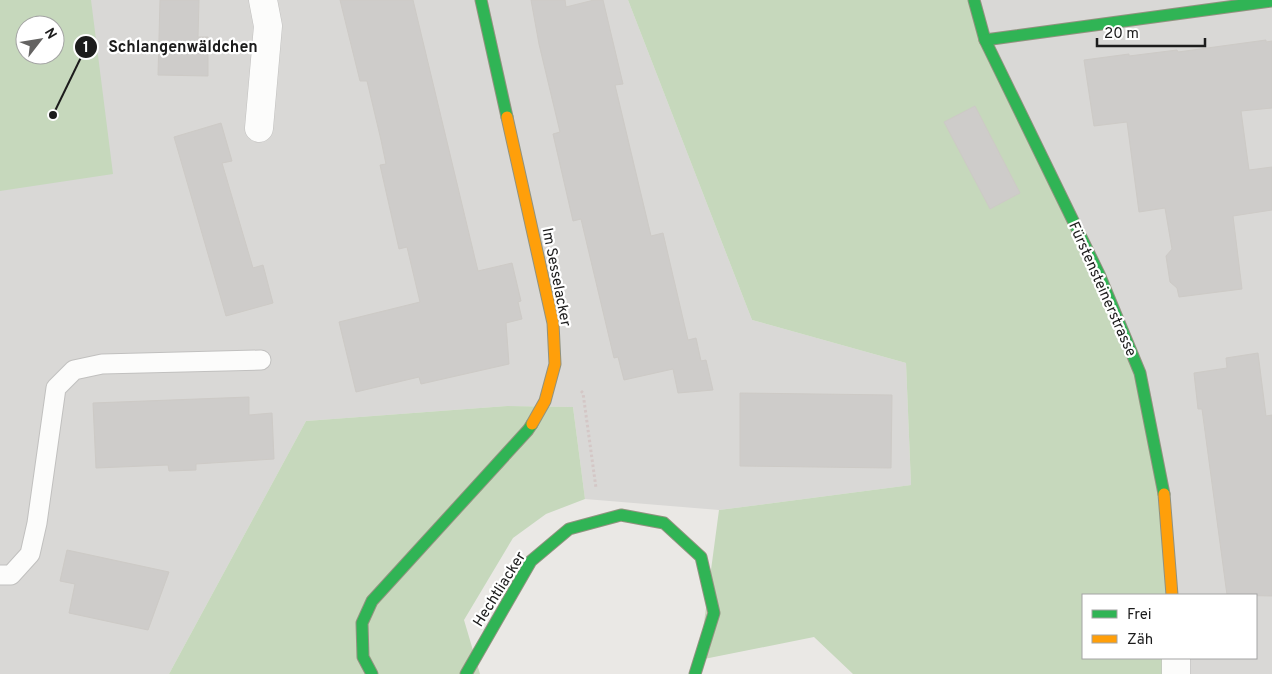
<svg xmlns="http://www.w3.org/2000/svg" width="1272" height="674" font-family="Overpass,sans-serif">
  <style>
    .residential { fill: #d9d8d6; fill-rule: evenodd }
    .forest { fill: #c6d8bc; fill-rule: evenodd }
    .building { fill: #ceccca; stroke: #cdcac6 }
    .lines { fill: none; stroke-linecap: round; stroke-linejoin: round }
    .lane-casing { stroke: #c1c0bf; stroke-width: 21 }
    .street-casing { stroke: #c1c0bf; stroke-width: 29 }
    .fast-casing { stroke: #91927f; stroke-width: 13 }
    .slow-casing { stroke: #91927f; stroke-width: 13 }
    .path { stroke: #d4c7c6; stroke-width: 3; stroke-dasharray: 2.5 2.5; stroke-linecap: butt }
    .lane { stroke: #fcfcfb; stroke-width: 19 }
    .street { stroke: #fcfcfb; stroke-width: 28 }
    .fast { stroke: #30b455; stroke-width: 11 }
    .slow { stroke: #ff9f0a; stroke-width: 11 }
    .labels { text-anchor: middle; stroke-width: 4.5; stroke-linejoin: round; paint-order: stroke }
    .street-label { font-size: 15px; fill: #1c1c1c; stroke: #fff }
    .leader { fill: none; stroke: #1c1c1c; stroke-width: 2 }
    .callout-dot { fill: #1c1c1c; stroke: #fff; stroke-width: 2 }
    .mark-label { font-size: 15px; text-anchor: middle; font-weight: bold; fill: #fff }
    .callout-label { font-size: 16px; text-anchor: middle; font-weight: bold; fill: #1c1c1c; stroke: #fff; stroke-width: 4.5; stroke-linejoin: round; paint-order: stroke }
  </style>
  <rect width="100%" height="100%" fill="#eae8e5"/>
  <g class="residential">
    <path d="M 0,0 L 628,0 L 752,320 L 906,363 L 911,485 L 719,510 L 585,499 L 573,407 L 507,406 L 306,421 L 169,674 L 0,674 ZM 25,25 L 55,25 L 55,55 L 25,55 Z"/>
    <path d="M 974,0 L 1272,0 L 1272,674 L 1176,674 L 1176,658 L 1256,658 L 1256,595 L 1172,595 Z"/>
  </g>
  <g class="forest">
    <path d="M 0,0 L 91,0 L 113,174 L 0,191 ZM 25,25 L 55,25 L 55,55 L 25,55 Z"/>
    <path d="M 628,0 L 974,0 L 1140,373 L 1172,595 L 1083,595 L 1083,658 L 1176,658 L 1176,674 L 853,674 L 814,637 L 699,660 L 719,510 L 911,485 L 906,363 L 752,320 Z"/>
    <path d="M 507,406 L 573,407 L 585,499 L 546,514 L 513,538 L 464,620 L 480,674 L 169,674 L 306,421 Z"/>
  </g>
  <g class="building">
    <path d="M 160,0 L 199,0 L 198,37 L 208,37 L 208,76 L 158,75 Z"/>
    <path d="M 340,0 L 413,0 L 478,271 L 512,263 L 521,301 L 518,302 L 522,319 L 506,323 L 509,364 L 421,384 L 419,377 L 356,392 L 339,322 L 420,302 L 407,247 L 399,249 L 380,165 L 386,164 L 381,140 L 367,81 L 360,81 Z"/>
    <path d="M 531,0 L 565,0 L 566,7 L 594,0 L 603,0 L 623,84 L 615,85 L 651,236 L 663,233 L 688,340 L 696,338 L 701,361 L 706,360 L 713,390 L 678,393 L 673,369 L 624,380 L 618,357 L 614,358 L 581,219 L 573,221 L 553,134 L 560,132 L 539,44 Z"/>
    <path d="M 1266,40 L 1266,42 L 1272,41 L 1272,108 L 1241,111 L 1249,170 L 1272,167 L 1272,210 L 1233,216 L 1242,289 L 1179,297 L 1177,288 L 1170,282 L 1166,256 L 1172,249 L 1165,208 L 1139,212 L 1127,122 L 1094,126 L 1084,60 L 1129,54 L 1129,56 L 1177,50 L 1178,52 Z"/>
    <path d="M 975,106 L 1020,193 L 990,209 L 944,122 Z"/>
    <path d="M 221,123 L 232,161 L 222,163 L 253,268 L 263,265 L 273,303 L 226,316 L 174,137 Z"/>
    <path d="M 1258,353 L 1266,416 L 1272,415 L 1272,596 L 1227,595 L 1202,409 L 1198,409 L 1194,373 L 1227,368 L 1226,358 Z"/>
    <path d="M 740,393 L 892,395 L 891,468 L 740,466 Z"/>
    <path d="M 249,397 L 249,415 L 272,413 L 274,459 L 196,464 L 196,470 L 169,471 L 168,465 L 96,468 L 93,403 Z"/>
    <path d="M 67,550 L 169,572 L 148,630 L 69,613 L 75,584 L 60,581 Z"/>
  </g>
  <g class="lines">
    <defs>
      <path id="lane" d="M 0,575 L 11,575 L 30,554 L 37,523 L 56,388 L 74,370 L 102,364 L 261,360"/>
      <g id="street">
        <path d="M 259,128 L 268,26 L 263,0"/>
        <path d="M 1176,658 L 1176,674"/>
      </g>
      <g id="fast">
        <path d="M 481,0 L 507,117"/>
        <path d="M 974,0 L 985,40 L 1099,274 L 1140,373 L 1164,494"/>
        <path d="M 985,40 L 1272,1"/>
        <path d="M 372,674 L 363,657 L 362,623 L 372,601 L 528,430 L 532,424"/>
        <path d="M 466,674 L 531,561 L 569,529 L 621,515 L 664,523 L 701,557 L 714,613 L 695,674"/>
      </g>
      <g id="slow">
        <path d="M 507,117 L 553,323 L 555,364 L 545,401 L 532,424"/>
        <path d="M 1164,494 L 1172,595"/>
      </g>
    </defs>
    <use href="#lane" class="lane-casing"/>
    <use href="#street" class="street-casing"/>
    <use href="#fast" class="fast-casing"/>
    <use href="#slow" class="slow-casing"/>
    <path class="path" d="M 581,391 L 583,393 L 596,488"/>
    <use href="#lane" class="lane"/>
    <use href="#street" class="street"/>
    <use href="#fast" class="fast"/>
    <use href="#slow" class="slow"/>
  </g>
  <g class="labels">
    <g class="street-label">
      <text transform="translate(557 277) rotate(79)" y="5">Im Sesselacker</text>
      <text transform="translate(1103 289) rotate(66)" y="5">Fürstensteinerstrasse</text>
      <text transform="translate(499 589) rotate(-58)" y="5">Hechtliacker</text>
    </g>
  </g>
  <path class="leader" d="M53 115L86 47"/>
  <g class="callout-dot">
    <circle cx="53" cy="115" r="5"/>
    <circle cx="86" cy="47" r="12"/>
  </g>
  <g class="mark-label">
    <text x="86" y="52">1</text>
  </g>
  <g class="callout-label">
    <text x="183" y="52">Schlangenwäldchen</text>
  </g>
  <rect x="1082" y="594" width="175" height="65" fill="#ffffff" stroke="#a4a4a4"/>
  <rect x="1092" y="610" width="25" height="8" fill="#30b455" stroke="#a4a4a4"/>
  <text x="1127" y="619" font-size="15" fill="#1c1c1c">Frei</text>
  <rect x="1092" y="635" width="25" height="8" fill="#ff9f0a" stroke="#a4a4a4"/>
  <text x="1127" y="644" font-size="15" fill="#1c1c1c">Zäh</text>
  <g transform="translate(40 40) rotate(59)"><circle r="24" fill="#ffffff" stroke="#a4a4a4"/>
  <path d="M0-4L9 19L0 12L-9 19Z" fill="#646362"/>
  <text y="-8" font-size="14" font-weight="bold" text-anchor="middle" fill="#1c1c1c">N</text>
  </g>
  <path d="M1097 38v8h108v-8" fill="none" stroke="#1c1c1c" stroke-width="2.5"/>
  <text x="1104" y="38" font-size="15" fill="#1c1c1c" stroke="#ffffff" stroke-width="4" paint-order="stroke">20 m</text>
</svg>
